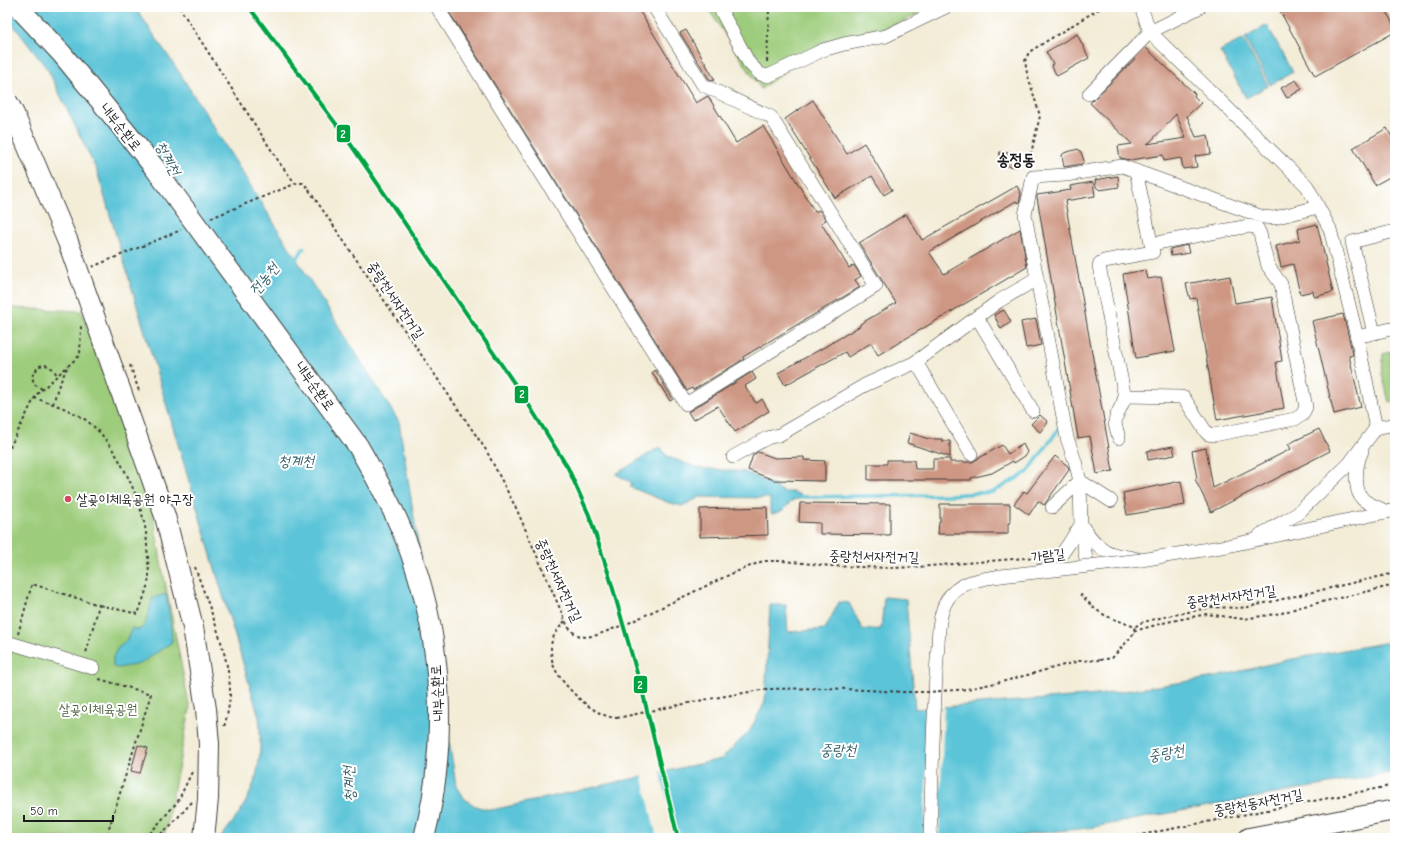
<svg xmlns="http://www.w3.org/2000/svg" width="1402" height="845" font-family="'Comic Neue','Poor Story',sans-serif">
  <style>
    .green { fill: #9dcc7b; stroke: #5c744c }
    .water { fill: #5cc4d8; stroke: #3c707a }
    .pier { fill: #f3ecd7 }
    .lines { fill: none; stroke-linecap: round; stroke-linejoin: round }
    .stream { stroke: #5cc4d8; stroke-width: 3.5 }
    .building { fill: #ce9783; fill-rule: evenodd }
    .minor-casing { stroke: #3c3b38; stroke-width: 14 }
    .highway-casing { stroke: #3c3b38; stroke-width: 22 }
    .path { stroke: #3c3b38; stroke-width: 2; stroke-dasharray: 3 3; stroke-linecap: butt }
    .minor { stroke: #fff; stroke-width: 13 }
    .highway { stroke: #fff; stroke-width: 20 }
    .minor-bridge-casing { stroke: #3c3b38; stroke-width: 14; stroke-linecap: butt }
    .highway-bridge-casing { stroke: #3c3b38; stroke-width: 22; stroke-linecap: butt }
    .path-bridge { stroke: #3c3b38; stroke-width: 2; stroke-dasharray: 3 3; stroke-linecap: butt }
    .minor-bridge { stroke: #fff; stroke-width: 13 }
    .highway-bridge { stroke: #fff; stroke-width: 20 }
    .metro-1-casing { stroke: #fff; stroke-width: 7 }
    .metro-1 { stroke: #00a23f; stroke-width: 4 }
    .poi-dot { fill: #d1495b; stroke: #fff; stroke-width: 1.5 }
    .labels { text-anchor: middle; stroke-width: 4; stroke-linejoin: round; paint-order: stroke }
    .street-label { font-size: 14px; fill: #1c1c1c; stroke: #fff }
    .poi-label { font-size: 14px; fill: #1c1c1c; stroke: #fff; text-anchor: start }
    .park-label { font-size: 14px; fill: #506242; stroke: #fff }
    .water-label { font-size: 15px; font-style: italic; fill: #365f67; stroke: #fff }
    .quarter-label { font-size: 16px; font-weight: bold; fill: #1c1c1c; stroke: #fff }
    .line-badge { stroke: #fff; stroke-width: 1.5 }
    .badge-label { font-size: 11px; text-anchor: middle; font-weight: bold; fill: #fff }
  </style>
  <rect width="100%" height="100%" fill="#fff"/>
  <filter id="ink" filterUnits="userSpaceOnUse"><feTurbulence type="fractalNoise" baseFrequency=".025" numOctaves="2"/><feDisplacementMap in="SourceGraphic" scale="8" xChannelSelector="R" yChannelSelector="G"/><feConvolveMatrix kernelMatrix="1 2 1 2 8 2 1 2 1" color-interpolation-filters="sRGB"/></filter>
  <filter id="wash" filterUnits="userSpaceOnUse"><feTurbulence type="fractalNoise" baseFrequency=".012" numOctaves="4" result="noise"/><feDisplacementMap in="SourceGraphic" scale="16" xChannelSelector="R" yChannelSelector="G"/><feGaussianBlur stdDeviation="0.9" result="paint"/><feColorMatrix in="noise" values="0 0 0 0 0 0 0 0 0 0 0 0 0 0 0 0 0 1.4 0 .05"/><feComposite in="paint" operator="in"/></filter>
  <g filter="url(#wash)">
    <rect width="100%" height="100%" fill="#f3ecd7"/>
    <g class="green">
      <path d="M 707,7 L 933,7 L 886,29 L 824,42 L 761,89 Z"/>
      <path d="M 11,308 L 81,311 L 153,512 L 161,562 L 190,709 L 164,838 L 7,838 L 7,322 Z"/>
      <path d="M 1395,351 L 1395,400 L 1389,402 L 1382,374 L 1383,354 Z"/>
    </g>
    <g class="water">
      <path d="M 7,7 L 135,7 L 179,72 L 399,422 L 456,785 C 462,801 475,808 492,810 L 721,759 L 749,732 L 765,702 L 770,605 L 786,605 L 788,632 L 825,629 L 839,602 L 849,603 L 863,630 L 881,629 L 884,597 L 906,599 L 915,709 L 1098,695 L 1216,677 L 1287,660 L 1395,641 L 1395,772 L 1088,828 L 1037,833 L 1009,838 L 220,838 C 254,799 264,769 259,717 L 97,171 L 48,70 L 7,17 Z"/>
      <path d="M 1267,25 L 1293,72 L 1270,85 L 1245,38 Z"/>
      <path d="M 1243,39 L 1268,86 L 1246,98 L 1220,51 Z"/>
      <path d="M 660,447 L 668,457 L 699,468 L 745,472 L 757,477 L 784,492 L 792,492 L 801,495 L 800,499 C 790,499 791,503 784,509 C 781,512 776,513 772,514 L 770,510 L 770,498 L 700,497 L 682,506 L 667,502 L 630,487 L 632,483 L 616,474 Z"/>
      <path d="M 166,594 L 171,625 L 172,642 L 140,664 L 118,668 L 113,667 L 113,657 L 117,649 L 126,641 L 132,628 L 139,630 L 145,625 L 153,598 Z"/>
    </g>
    <g class="pier">
      <path d="M 944,705 L 939,838 L 924,838 L 929,706 Z"/>
      <path d="M 660,770 L 676,838 L 657,838 L 642,775 Z"/>
    </g>
    <g class="lines">
      <g class="stream">
        <path d="M 294,262 L 304,248"/>
        <path d="M 797,497 L 950,495 L 993,492 L 1028,472 L 1060,427"/>
      </g>
    </g>
    <g id="blocks">
      <g class="building">
        <path d="M 446,7 L 637,7 L 696,103 L 708,96 L 736,143 L 763,126 L 815,212 L 819,210 L 826,220 L 821,223 L 849,268 L 854,265 L 861,276 L 855,280 L 860,287 L 743,357 L 744,359 L 693,390 L 692,388 L 687,391 Z"/>
        <path d="M 1287,7 L 1384,7 L 1395,28 L 1395,32 L 1315,76 L 1280,11 Z"/>
        <path d="M 686,30 L 715,80 L 713,81 L 709,79 L 680,33 Z"/>
        <path d="M 1077,34 L 1089,58 L 1057,76 L 1051,65 L 1053,64 L 1046,52 Z"/>
        <path d="M 1146,48 L 1195,94 L 1194,96 L 1201,103 L 1187,116 L 1196,137 L 1208,135 L 1211,154 L 1195,156 L 1197,167 L 1183,169 L 1181,158 L 1164,161 L 1163,155 L 1130,160 L 1120,158 L 1118,146 L 1132,144 L 1090,103 ZM 1176,114 L 1186,138 L 1147,144 L 1151,141 Z"/>
        <path d="M 1296,80 L 1302,89 L 1287,98 L 1281,88 Z"/>
        <path d="M 813,100 L 847,154 L 864,143 L 892,190 L 884,195 L 872,176 L 835,198 L 785,119 Z"/>
        <path d="M 1387,128 L 1395,143 L 1395,174 L 1375,185 L 1353,148 Z"/>
        <path d="M 1078,149 L 1081,152 L 1084,161 L 1082,164 L 1064,167 L 1062,155 L 1064,153 Z"/>
        <path d="M 1000,152 L 1018,154 L 1017,167 L 999,165 Z"/>
        <path d="M 1118,176 L 1119,187 L 1100,190 L 1096,187 L 1095,180 Z"/>
        <path d="M 1093,182 L 1095,196 L 1065,201 L 1113,471 L 1097,474 L 1090,436 L 1078,438 L 1037,197 L 1037,195 L 1071,190 L 1070,186 Z"/>
        <path d="M 1017,186 L 1021,194 L 1019,203 L 1016,201 L 929,252 L 944,274 L 1020,229 L 1027,267 L 878,355 L 871,343 L 848,357 L 845,352 L 785,385 L 778,373 L 828,345 L 860,326 L 860,324 L 896,303 L 859,243 L 906,214 L 922,240 Z"/>
        <path d="M 1317,224 L 1333,292 L 1314,297 L 1313,291 L 1300,294 L 1293,264 L 1281,267 L 1276,246 L 1300,240 L 1298,229 Z"/>
        <path d="M 1187,245 L 1189,253 L 1171,256 L 1170,249 Z"/>
        <path d="M 1145,270 L 1147,279 L 1161,277 L 1175,351 L 1136,358 L 1123,274 Z"/>
        <path d="M 1230,276 L 1235,303 L 1272,297 L 1282,361 L 1276,362 L 1284,408 L 1217,420 L 1196,298 L 1190,299 L 1186,284 Z"/>
        <path d="M 1004,310 L 1011,322 L 1001,329 L 994,315 Z"/>
        <path d="M 1343,314 L 1353,355 L 1349,356 L 1361,407 L 1334,414 L 1312,321 Z"/>
        <path d="M 1036,319 L 1041,345 L 1026,348 L 1021,322 Z"/>
        <path d="M 655,370 L 673,399 L 670,401 L 652,372 Z"/>
        <path d="M 752,372 L 756,379 L 745,386 L 755,402 L 757,403 L 762,399 L 769,411 L 735,432 L 718,406 L 693,420 L 688,412 Z"/>
        <path d="M 1040,415 L 1048,422 L 1040,432 L 1031,424 Z"/>
        <path d="M 1319,429 L 1330,451 L 1211,512 L 1195,479 L 1197,478 L 1192,451 L 1206,448 L 1213,488 L 1291,449 L 1288,444 Z"/>
        <path d="M 910,433 L 929,439 L 942,439 L 942,441 L 950,441 L 950,457 L 907,443 Z"/>
        <path d="M 1023,444 L 1027,452 L 1025,456 L 1014,463 L 1013,461 L 992,473 L 971,478 L 971,480 L 868,480 L 868,464 L 887,464 L 887,460 L 914,460 L 915,469 L 933,469 L 933,459 L 950,459 L 950,462 L 972,462 L 1002,445 L 1008,454 Z"/>
        <path d="M 1173,446 L 1175,455 L 1148,460 L 1147,451 Z"/>
        <path d="M 758,452 L 775,458 L 804,457 L 804,460 L 825,461 L 825,481 L 774,480 L 748,470 L 753,455 Z"/>
        <path d="M 1055,456 L 1068,466 L 1069,470 L 1044,505 L 1038,501 L 1029,515 L 1014,504 L 1024,491 L 1027,493 Z"/>
        <path d="M 1181,481 L 1185,505 L 1127,515 L 1123,493 Z"/>
        <path d="M 800,503 L 890,504 L 890,535 L 820,534 L 820,523 L 799,522 Z"/>
        <path d="M 940,504 L 1010,504 L 1010,523 L 1008,523 L 1008,534 L 938,534 L 939,522 L 940,522 Z"/>
        <path d="M 767,507 L 768,535 L 700,537 L 700,509 Z"/>
        <path d="M 138,745 L 148,748 L 140,773 L 131,771 Z"/>
      </g>
    </g>
  </g>
  <g filter="url(#ink)">
    <use href="#blocks" fill-opacity="0" stroke="#3c3b38" stroke-width="1"/>
    <g class="lines">
      <defs>
        <g id="minor">
          <path d="M 437,7 L 686,404 L 876,286 L 771,117 L 703,85 L 654,7"/>
          <path d="M 719,7 L 749,63 L 760,74 L 768,76 L 823,50 L 844,44 L 886,36 L 946,7"/>
          <path d="M 1141,7 L 1150,32 L 1307,186 L 1330,229 L 1357,337"/>
          <path d="M 1089,94 L 1150,32 L 1200,7"/>
          <path d="M 977,317 L 1033,411"/>
          <path d="M 1374,333 L 1352,242 L 1395,231"/>
          <path d="M 916,362 L 971,454"/>
          <path d="M 1124,396 L 1181,397 L 1184,398 L 1206,432 L 1208,434 L 1214,435 L 1295,419 L 1302,415 L 1306,407 L 1281,284 L 1268,266 L 1260,234 L 1257,228 L 1249,226 L 1151,244"/>
          <path d="M 1376,428 L 1395,424"/>
          <path d="M 1119,438 L 1115,424 L 1116,417 L 1125,398 L 1099,266 L 1100,263 L 1104,261 L 1153,252 L 1136,171"/>
          <path d="M 1362,451 C 1356,463 1352,492 1365,501 C 1371,505 1380,508 1387,512"/>
          <path d="M 733,457 L 767,438 L 779,435 L 865,385 L 914,363 L 999,301 L 1037,279"/>
          <path d="M 1052,507 L 1080,481 L 1111,501"/>
          <path d="M 1260,535 L 1297,514 L 1349,464 L 1376,428 L 1357,337 L 1395,328"/>
          <path d="M 1087,566 L 1081,525 L 1080,481 L 1075,461 L 1067,438 L 1025,215 L 1033,177 L 1066,175 L 1122,166 L 1263,217 L 1274,218 L 1318,207"/>
          <path d="M 1039,571 C 1061,563 1068,543 1081,525 C 1091,538 1100,552 1117,555 C 1126,557 1133,557 1141,560 L 1227,546 L 1395,510"/>
          <path d="M 7,642 L 93,668"/>
          <path d="M 930,838 C 932,778 933,719 937,659 C 939,640 937,617 947,600 C 959,581 981,579 1001,576"/>
        </g>
        <g id="highway">
          <path d="M 18,7 L 62,54 L 125,131"/>
          <path d="M 1249,838 L 1395,810"/>
        </g>
      </defs>
      <use href="#minor" class="minor-casing"/>
      <use href="#highway" class="highway-casing"/>
      <g class="path">
        <path d="M 179,7 L 281,165 L 295,183"/>
        <path d="M 767,62 L 769,7"/>
        <path d="M 1028,166 L 1040,116 L 1027,73 L 1025,61 L 1029,52 L 1102,7"/>
        <path d="M 211,218 L 297,183 L 303,183 L 307,187 L 486,450 L 516,508 L 568,627 L 574,633 L 580,636 L 586,637 L 597,635 L 631,622 L 733,573 L 763,561 L 783,561 L 831,566 L 890,568 L 918,567 L 1037,557"/>
        <path d="M 92,267 L 181,230"/>
        <path d="M 130,365 L 139,391"/>
        <path d="M 42,389 L 34,384 L 32,376 L 39,366 L 46,365 L 53,369 L 57,375"/>
        <path d="M 34,398 C 54,404 76,411 92,425 C 117,446 142,501 146,533 C 147,541 147,549 148,557 C 148,563 149,570 149,576 C 148,588 142,602 138,614 L 99,605"/>
        <path d="M 53,404 L 58,387 L 67,368"/>
        <path d="M 7,453 L 36,395 L 80,355 L 81,326"/>
        <path d="M 195,567 C 208,605 231,657 230,696 C 229,707 227,717 224,727"/>
        <path d="M 1080,594 L 1095,609 L 1106,616 L 1135,627 L 1140,623 L 1155,619 L 1212,607 L 1239,608 L 1248,607 L 1395,573"/>
        <path d="M 565,621 C 558,629 551,637 551,648 C 551,655 552,663 555,669 C 565,688 594,717 617,718"/>
        <path d="M 1134,631 L 1167,622 L 1207,614 L 1243,619 L 1282,613 L 1300,607 L 1395,585"/>
        <path d="M 18,634 L 32,584 L 99,605 L 86,653"/>
        <path d="M 1100,660 L 1112,658 L 1132,636 L 1135,627"/>
        <path d="M 99,679 L 151,694 L 106,838"/>
        <path d="M 7,836 L 14,838"/>
        <path d="M 146,838 L 178,801 L 192,772"/>
        <path d="M 156,838 L 171,825 L 192,802"/>
        <path d="M 1125,838 L 1395,785"/>
      </g>
      <use href="#minor" class="minor"/>
      <use href="#highway" class="highway"/>
      <defs>
        <path id="minor-bridge" d="M 1001,576 L 1141,560"/>
        <g id="highway-bridge">
          <path d="M 7,101 L 14,114 L 68,242 L 165,516 L 193,627 L 206,709 L 209,744 L 208,799 L 204,838"/>
          <path d="M 125,131 L 154,167 L 358,446 C 378,481 398,516 411,554 C 443,643 448,746 424,838"/>
        </g>
      </defs>
      <use href="#minor-bridge" class="minor-bridge-casing"/>
      <use href="#highway-bridge" class="highway-bridge-casing"/>
      <path class="path-bridge" d="M 617,718 L 703,700 L 767,689 L 826,688 L 904,692 L 930,692 L 967,689 L 1005,681 L 1079,661 L 1100,660"/>
      <use href="#minor-bridge" class="minor-bridge"/>
      <use href="#highway-bridge" class="highway-bridge"/>
      <defs>
        <path id="metro-1" d="M 249,7 L 345,136 L 527,402 L 568,468 L 589,515 L 609,575 L 643,694 L 678,838"/>
      </defs>
      <use href="#metro-1" class="metro-1-casing"/>
      <use href="#metro-1" class="metro-1"/>
    </g>
  </g>
  <circle class="poi-dot" cx="68" cy="499" r="4"/>
  <g class="labels">
    <g class="street-label">
      <text transform="translate(121 127) rotate(51)" y="5">내부순환로</text>
      <text transform="translate(396 300) rotate(56)" y="5">중랑천서자전거길</text>
      <text transform="translate(315 386) rotate(54)" y="5">내부순환로</text>
      <text transform="translate(1048 555) rotate(-7)" y="5">가람길</text>
      <text transform="translate(874 556) rotate(1)" y="5">중랑천서자전거길</text>
      <text transform="translate(559 580) rotate(65)" y="5">중랑천서자전거길</text>
      <text transform="translate(1231 596) rotate(-8)" y="5">중랑천서자전거길</text>
      <text transform="translate(437 693) rotate(-93)" y="5">내부순환로</text>
      <text transform="translate(1258 802) rotate(-11)" y="5">중랑천동자전거길</text>
    </g>
    <g class="poi-label">
      <text x="76" y="504">살곶이체육공원 야구장</text>
    </g>
    <g class="park-label">
      <text x="98" y="714">살곶이체육공원</text>
    </g>
    <g class="water-label">
      <text transform="translate(168 158) rotate(62)" y="5">청계천</text>
      <text transform="translate(264 279) rotate(-51)" y="5">전농천</text>
      <text x="296" y="466">청계천</text>
      <text x="838" y="755">중랑천</text>
      <text transform="translate(1166 753) rotate(-10)" y="5">중랑천</text>
      <text transform="translate(349 784) rotate(-93)" y="5">청계천</text>
    </g>
    <g class="quarter-label">
      <text x="1016" y="165">송정동</text>
    </g>
  </g>
  <g class="line-badge">
    <rect x="336" y="124" width="15" height="19" rx="4" fill="#00a23f"/>
    <rect x="514" y="385" width="15" height="19" rx="4" fill="#00a23f"/>
    <rect x="633" y="675" width="15" height="19" rx="4" fill="#00a23f"/>
  </g>
  <g class="badge-label">
    <text x="343" y="138">2</text>
    <text x="522" y="398">2</text>
    <text x="640" y="689">2</text>
  </g>
  <rect width="1402" height="845" fill="none" stroke="#fff" stroke-width="24"/>
  <path d="M24 815v6h89v-6" fill="none" stroke="#1c1c1c" stroke-width="2"/>
  <text x="30" y="815" font-size="12" fill="#1c1c1c" stroke="#ffffff" stroke-width="3" paint-order="stroke">50 m</text>
</svg>
